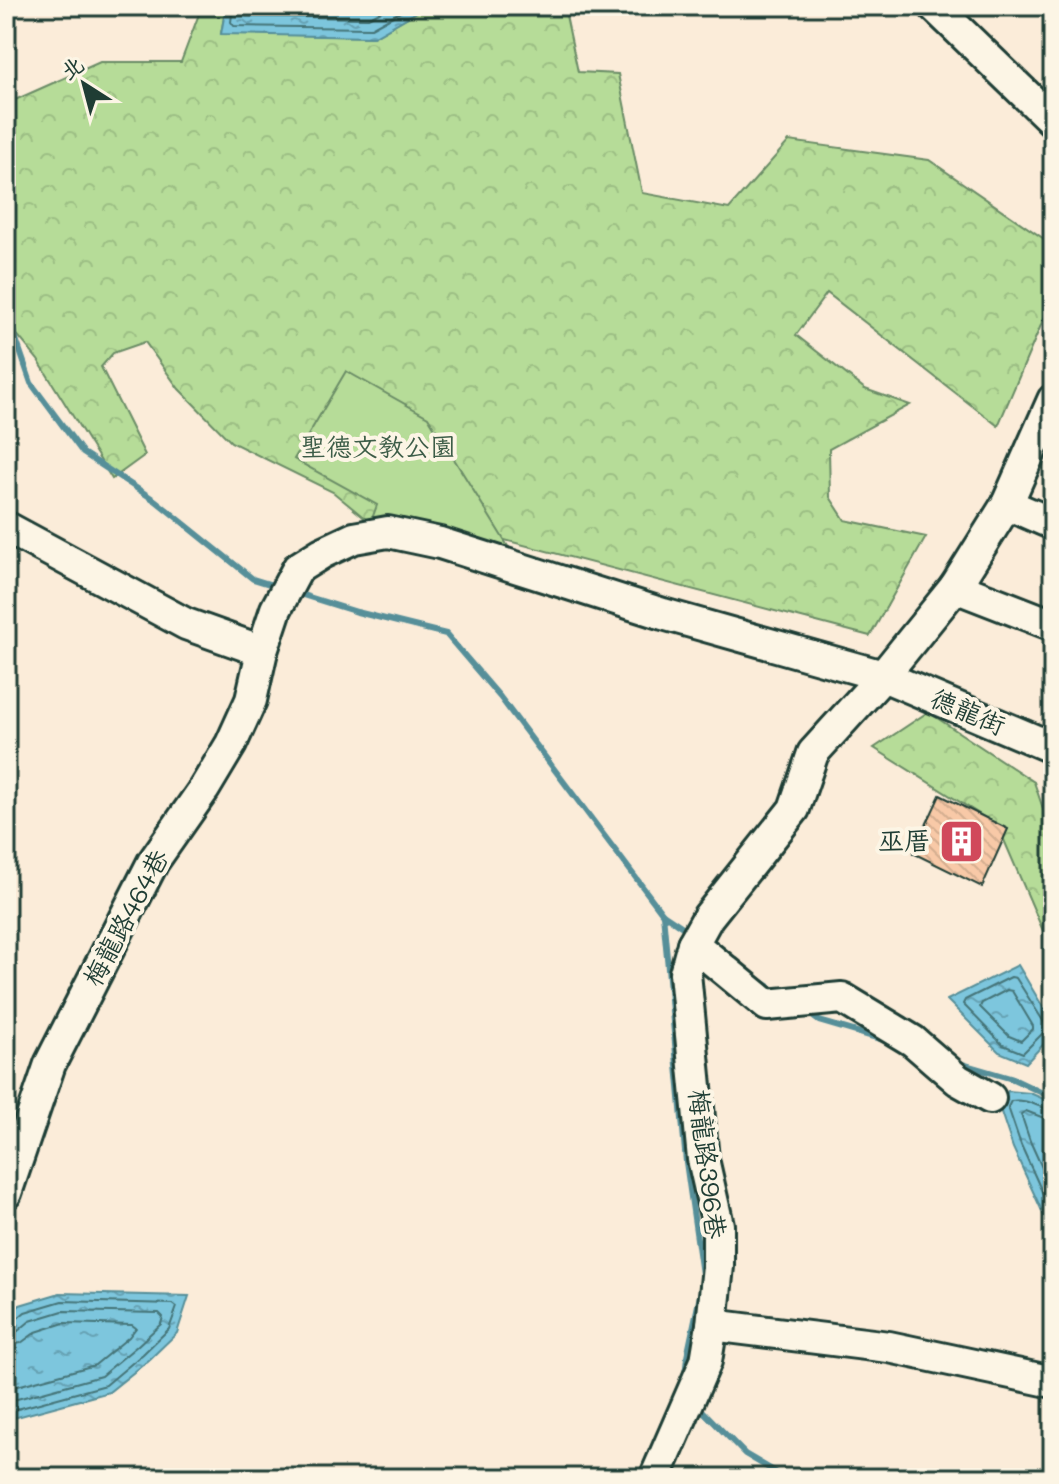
<svg xmlns="http://www.w3.org/2000/svg" width="1059" height="1484" font-family="Mali,'LXGW WenKai TC',sans-serif">
  <style>
    .forest { fill: url(#forest-crowns); stroke: #6a8c66; stroke-width: 2 }
    .park { fill: #b6dc98; stroke: #6a8c66; stroke-width: 2 }
    .water { fill: url(#water-ripples); stroke: #578f99; stroke-width: 2 }
    .lines { fill: none; stroke-linecap: round; stroke-linejoin: round }
    .shore { stroke: #457478; stroke-width: 2 }
    .stream { stroke: #578f99; stroke-width: 6 }
    .building { fill: url(#building-back-hatch); stroke: #1f3d34; stroke-width: 2 }
    .minor-casing { stroke: #1f3d34; stroke-width: 36 }
    .minor { stroke: #fcf5e5; stroke-width: 30 }
    .labels { text-anchor: middle; stroke-width: 8; stroke-linejoin: round; paint-order: stroke }
    .park-label { font-size: 26px; fill: #3d5d48; stroke: #fcf5e5 }
    .street-label { font-size: 26px; fill: #1f3d34; stroke: #fcf5e5 }
    .poi-label { font-size: 26px; fill: #1f3d34; stroke: #fcf5e5; text-anchor: end }
  </style>
  <defs>
    <pattern id="forest-crowns" width="20" height="18" patternUnits="userSpaceOnUse" patternTransform="scale(2)"><rect width="20" height="18" fill="#b6dc98"/><path d="M2 6a3 3 0 1 1 6 0M12 15a3 3 0 1 1 6 0" fill="none" stroke="#9cbe84"/></pattern>
    <pattern id="water-ripples" width="26" height="14" patternUnits="userSpaceOnUse" patternTransform="scale(2)"><rect width="26" height="14" fill="#7dc6dd"/><path d="M2 4q2-2 4 0t4 0M15 11q2-2 4 0t4 0" fill="none" stroke="#66a2b4"/></pattern>
    <pattern id="building-back-hatch" width="6" height="6" patternUnits="userSpaceOnUse" patternTransform="scale(2)"><rect width="6" height="6" fill="#f8c9a7"/><path d="M-1 5l2 2M0 0l6 6M5-1l2 2" fill="none" stroke="#d4ae90"/></pattern>
  </defs>
  <rect width="100%" height="100%" fill="#fbecd9"/>
  <filter id="ink" filterUnits="userSpaceOnUse"><feTurbulence type="fractalNoise" baseFrequency=".0125" numOctaves="2"/><feDisplacementMap in="SourceGraphic" scale="16" xChannelSelector="R" yChannelSelector="G"/><feConvolveMatrix kernelMatrix="1 2 1 2 8 2 1 2 1" color-interpolation-filters="sRGB"/></filter>
  <g filter="url(#ink)">
    <g class="forest">
      <path d="M 202,6 L 226,6 L 221,33 L 373,37 L 427,6 L 564,6 L 578,72 L 618,74 L 642,193 L 729,209 L 789,141 L 929,160 L 1053,245 L 1053,297 L 998,426 L 827,293 L 796,335 L 865,389 L 910,405 L 829,449 L 830,497 L 845,520 L 926,537 L 870,636 L 436,522 L 367,520 L 333,492 L 231,442 L 179,389 L 145,342 L 113,353 L 101,367 L 145,455 L 112,479 L 38,360 L 6,321 L 6,104 L 100,62 L 181,62 Z"/>
      <path d="M 928,712 L 1034,782 L 1053,838 L 1053,954 L 998,826 L 874,748 Z"/>
    </g>
    <path class="park" d="M 346,371 L 428,417 L 514,556 L 368,530 L 377,505 L 294,459 Z"/>
    <g class="water">
      <path d="M 226,6 L 427,6 L 373,37 L 221,34 Z"/>
      <path d="M 1018,965 L 1053,1024 L 1053,1034 L 1026,1063 L 999,1052 L 947,1000 Z"/>
      <path d="M 1008,1091 L 1030,1093 L 1053,1103 L 1053,1235 L 1013,1148 L 999,1106 Z"/>
      <path d="M 60,1293 L 189,1296 L 177,1333 L 149,1360 L 109,1392 L 6,1420 L 6,1318 L 20,1305 Z"/>
    </g>
    <g class="lines">
      <g class="shore">
        <path d="M 233,6 L 231,22 L 234,26 L 371,28 L 411,6"/>
        <path d="M 243,6 L 243,13 L 247,16 L 368,18 L 391,6"/>
        <path d="M 1011,977 L 1016,978 L 1047,1027 L 1046,1030 L 1023,1053 L 1003,1045 L 963,1004 L 965,1000 Z"/>
        <path d="M 1007,990 L 1012,991 L 1033,1026 L 1033,1029 L 1021,1041 L 1009,1036 L 980,1007 L 982,1003 Z"/>
        <path d="M 1053,1110 C 1038,1108 1027,1098 1011,1101 L 1008,1107 L 1021,1145 L 1053,1216"/>
        <path d="M 1053,1120 L 1044,1118 L 1026,1111 L 1021,1114 L 1030,1141 L 1053,1192"/>
        <path d="M 6,1323 L 13,1322 L 25,1312 L 62,1301 L 173,1304 L 177,1307 L 169,1329 L 143,1354 L 106,1385 L 6,1412"/>
        <path d="M 6,1334 L 18,1331 L 30,1321 L 63,1311 L 159,1313 L 163,1317 L 161,1324 L 137,1346 L 101,1376 L 6,1402"/>
        <path d="M 6,1346 L 21,1343 L 36,1332 L 64,1323 L 132,1325 L 136,1328 L 129,1337 L 95,1365 L 6,1389"/>
      </g>
      <g class="stream">
        <path d="M 6,310 L 31,383 L 83,453 L 156,501 L 253,579 L 279,587"/>
        <path d="M 293,592 L 357,612 L 446,634 L 500,697 L 663,914 L 690,932"/>
        <path d="M 663,914 L 686,1162 L 703,1281 L 687,1357 L 685,1376"/>
        <path d="M 758,979 L 779,993"/>
        <path d="M 808,1013 L 819,1021 L 887,1041"/>
        <path d="M 955,1062 L 1013,1079 L 1053,1098"/>
        <path d="M 698,1406 L 745,1454 L 779,1474 L 783,1478"/>
      </g>
    </g>
    <path class="building" d="M 940,795 L 1008,829 L 982,887 L 913,853 Z"/>
    <g class="lines">
      <defs>
        <g id="minor">
          <path d="M 934,6 L 1053,121"/>
          <path d="M 1007,504 L 1053,524"/>
          <path d="M 6,527 L 186,624 L 262,651"/>
          <path d="M 955,587 L 1053,625"/>
          <path d="M 693,944 L 708,917 L 794,809 L 813,753 L 883,676 L 955,587 L 1007,504 L 1053,400"/>
          <path d="M 6,1193 L 50,1064 L 153,862 L 204,789 L 231,744 L 251,700 L 262,651 L 276,609 L 298,568 L 322,553 L 354,538 L 388,532 L 440,543 L 663,614 L 883,676 L 1053,748"/>
          <path d="M 712,1325 L 889,1347 L 1053,1382"/>
          <path d="M 655,1478 L 706,1361 L 712,1325 L 718,1266 L 718,1225 L 703,1159 L 685,973 L 693,944 L 767,1005 L 842,998 L 913,1041 L 958,1080 L 990,1098"/>
        </g>
      </defs>
      <use href="#minor" class="minor-casing"/>
      <use href="#minor" class="minor"/>
    </g>
  </g>
  <defs>
    <symbol id="building-square" viewBox="-11 -11 22 22"><rect x="-9" y="-9" width="18" height="18" rx="4" fill="#d1495b" stroke="#fcf5e5"/><path d="M-4-6H4V6H1V3H-1V6H-4ZM-2.5-4.3h1.7v1.8h-1.7ZM.8-4.3h1.7v1.8H.8ZM-2.5-1h1.7V.8h-1.7ZM.8-1h1.7V.8H.8Z" fill="#fff"/></symbol>
  </defs>
  <g fill-rule="evenodd">
    <use href="#building-square" x="936" y="816" width="51" height="51"/>
  </g>
  <g class="labels">
    <g class="park-label">
      <text x="378" y="456">聖德文教公園</text>
    </g>
    <g class="street-label">
      <text transform="translate(968 712) rotate(23)" y="9">德龍街</text>
      <text transform="translate(126 918) rotate(-62)" y="9">梅龍路464巷</text>
      <text transform="translate(707 1164) rotate(83)" y="9">梅龍路396巷</text>
    </g>
    <g class="poi-label">
      <text x="930" y="850">巫厝</text>
    </g>
  </g>
  <rect width="1059" height="1484" fill="none" stroke="#fcf5e5" stroke-width="32"/>
  <rect x="16" y="16" width="1027" height="1452" fill="none" stroke="#1f3d34" stroke-width="3" filter="url(#ink)"/>
  <g transform="translate(84 84) rotate(324)" stroke="#fcf5e5" stroke-width="6" paint-order="stroke">
  <path d="M0-6L14 30L0 20L-14 30Z" fill="#1f3d34"/>
  <text y="-12" font-size="22" font-weight="bold" text-anchor="middle" fill="#1f3d34">北</text>
  </g>
</svg>
